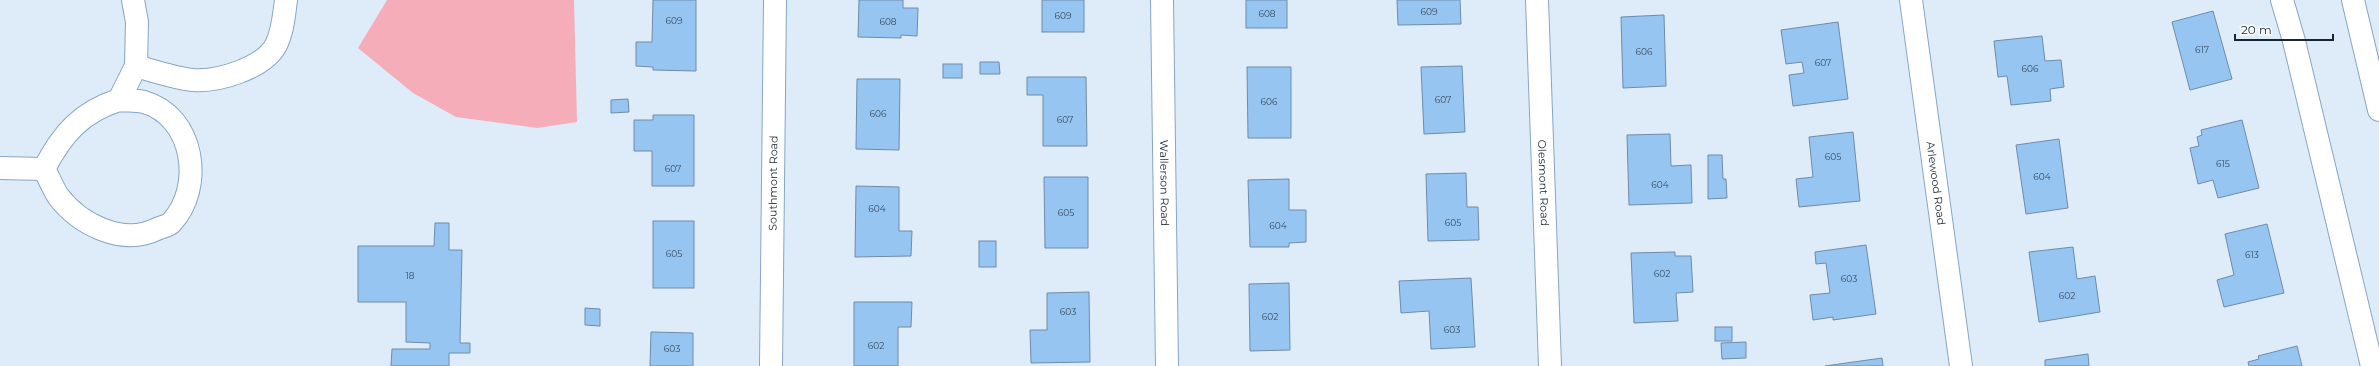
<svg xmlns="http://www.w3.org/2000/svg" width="2379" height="366" font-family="Montserrat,sans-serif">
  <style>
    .green { fill: #f5aeb9 }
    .building { fill: #97c5f2; stroke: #6e8caa }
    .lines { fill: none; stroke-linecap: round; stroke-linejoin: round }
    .minor-casing { stroke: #87a6c5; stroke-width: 24 }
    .major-casing { stroke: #87a6c5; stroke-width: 24 }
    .minor { stroke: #fff; stroke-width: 22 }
    .major { stroke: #fff; stroke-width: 22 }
    .labels { text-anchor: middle; stroke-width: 3.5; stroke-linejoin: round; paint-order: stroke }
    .number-label { font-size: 9px; fill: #384d61 }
    .street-label { font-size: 11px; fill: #192531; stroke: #fff }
  </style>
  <rect width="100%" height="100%" fill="#deebf8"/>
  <path class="green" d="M 387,0 L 574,0 L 577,122 L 537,128 L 456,117 L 413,93 L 358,48 Z"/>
  <g class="building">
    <path d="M 653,0 L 696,0 L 696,71 L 653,70 L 653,67 L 636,66 L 636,42 L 652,42 Z"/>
    <path d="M 859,0 L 903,0 L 903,8 L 918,8 L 917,36 L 901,35 L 901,38 L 858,37 Z"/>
    <rect x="1042" y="0" width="42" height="32"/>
    <rect x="1246" y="0" width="41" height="28"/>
    <path d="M 1397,0 L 1460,0 L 1461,24 L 1398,25 Z"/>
    <path d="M 2213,11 L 2232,79 L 2190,90 L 2172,22 Z"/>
    <path d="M 1664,15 L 1666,86 L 1623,88 L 1621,17 Z"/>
    <path d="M 1838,22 L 1848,99 L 1793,106 L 1789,75 L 1804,73 L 1802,62 L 1786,64 L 1781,30 Z"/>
    <path d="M 2042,36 L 2045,61 L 2061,60 L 2064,87 L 2050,89 L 2051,101 L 2011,105 L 2007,76 L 1998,77 L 1994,41 Z"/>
    <path d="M 980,62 L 999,62 L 1000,74 L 980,74 Z"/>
    <rect x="943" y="64" width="19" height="14"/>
    <path d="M 1462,66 L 1465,132 L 1424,134 L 1421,67 Z"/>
    <path d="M 1247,67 L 1291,67 L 1291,138 L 1248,138 Z"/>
    <path d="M 1027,77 L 1086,77 L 1087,146 L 1043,146 L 1043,95 L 1027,95 Z"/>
    <path d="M 857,79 L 900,79 L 899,150 L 856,149 Z"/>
    <path d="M 628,99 L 629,112 L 611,113 L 611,100 Z"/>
    <path d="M 653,115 L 694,115 L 694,186 L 652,186 L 652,151 L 634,151 L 634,120 L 653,120 Z"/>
    <path d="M 2242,120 L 2259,188 L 2218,198 L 2213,180 L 2198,184 L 2190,148 L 2199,146 L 2197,137 L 2202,135 L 2201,130 Z"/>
    <path d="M 1853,132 L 1860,201 L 1799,207 L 1796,179 L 1813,177 L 1809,137 Z"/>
    <path d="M 1670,134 L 1671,166 L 1691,165 L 1692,203 L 1629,205 L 1627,135 Z"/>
    <path d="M 2059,139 L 2068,208 L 2026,214 L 2016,145 Z"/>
    <path d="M 1708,155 L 1722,155 L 1723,179 L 1726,179 L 1727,198 L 1708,199 Z"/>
    <path d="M 1466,173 L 1467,207 L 1478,207 L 1479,240 L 1428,241 L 1426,174 Z"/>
    <path d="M 1044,177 L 1088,177 L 1088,248 L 1045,248 Z"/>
    <path d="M 1289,179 L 1289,210 L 1306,210 L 1306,242 L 1289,243 L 1289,247 L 1250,247 L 1248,180 Z"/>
    <path d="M 856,186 L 899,187 L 899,231 L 912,231 L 911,256 L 855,257 Z"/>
    <rect x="653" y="221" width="41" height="67"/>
    <path d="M 435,223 L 449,223 L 449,250 L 462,250 L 460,343 L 470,343 L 470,353 L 449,353 L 449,366 L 391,366 L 392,349 L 430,349 L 430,343 L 406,342 L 406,302 L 358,302 L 358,246 L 434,246 Z"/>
    <path d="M 2267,224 L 2284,293 L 2224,307 L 2217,280 L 2234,275 L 2225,234 Z"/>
    <rect x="979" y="241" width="17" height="26"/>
    <path d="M 1866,245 L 1876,314 L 1833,320 L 1833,317 L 1813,320 L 1810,295 L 1830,293 L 1826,263 L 1816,264 L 1815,252 Z"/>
    <path d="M 2073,247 L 2077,279 L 2095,276 L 2100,312 L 2039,322 L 2029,252 Z"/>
    <path d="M 1675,252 L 1675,256 L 1691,256 L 1693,292 L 1676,293 L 1678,321 L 1634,323 L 1631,253 Z"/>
    <path d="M 1471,278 L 1475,347 L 1431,349 L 1429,311 L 1401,313 L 1399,281 Z"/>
    <path d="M 1289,283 L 1290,350 L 1250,351 L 1249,284 Z"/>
    <path d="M 1089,292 L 1090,362 L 1031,363 L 1030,330 L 1047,330 L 1047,293 Z"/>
    <path d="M 854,302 L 912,302 L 911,327 L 898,327 L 898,366 L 854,366 Z"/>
    <path d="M 585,308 L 600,309 L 600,326 L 585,325 Z"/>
    <rect x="1715" y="327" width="17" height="14"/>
    <path d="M 651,332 L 693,333 L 693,366 L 650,366 Z"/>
    <path d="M 1746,342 L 1746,358 L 1722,359 L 1721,343 Z"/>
    <path d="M 2297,346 L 2302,366 L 2249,366 L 2248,362 L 2259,359 L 2258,356 Z"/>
    <path d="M 2088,354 L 2089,366 L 2045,366 L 2045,360 Z"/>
    <path d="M 1882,358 L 1883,366 L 1825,366 Z"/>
  </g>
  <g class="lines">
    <defs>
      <g id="minor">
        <path id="s1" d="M 1162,0 L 1167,366"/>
        <path id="s2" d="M 1537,0 L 1550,366"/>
        <path id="s3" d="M 1911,0 L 1961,366"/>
        <path d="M 2282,0 L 2294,41 L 2372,366"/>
        <path d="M 136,66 C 154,71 174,78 193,80 C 218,82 264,68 276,45 C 283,31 284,15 286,0"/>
        <path d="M 119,100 C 127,101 136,100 144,102 C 194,116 205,187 171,223 C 168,226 161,227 157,229 C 123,246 80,225 58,196 C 53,188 49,178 44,169 C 62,134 81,112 119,100 Z"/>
        <path d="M 119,100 L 136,66 L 137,22 L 133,0"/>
        <path d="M 0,168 L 44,169"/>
        <path id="s4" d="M 771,366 L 775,0"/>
      </g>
      <path id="major" d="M 2353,0 L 2379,110"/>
    </defs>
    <use href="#minor" class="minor-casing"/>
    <use href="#major" class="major-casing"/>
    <use href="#minor" class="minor"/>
    <use href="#major" class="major"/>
  </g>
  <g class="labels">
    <g class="number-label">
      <text x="1429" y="15">609</text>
      <text x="1267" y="17">608</text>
      <text x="1063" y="19">609</text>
      <text x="674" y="24">609</text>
      <text x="888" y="25">608</text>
      <text x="2202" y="53">617</text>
      <text x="1644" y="55">606</text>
      <text x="1823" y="66">607</text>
      <text x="2030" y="72">606</text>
      <text x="1443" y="103">607</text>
      <text x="1269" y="105">606</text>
      <text x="878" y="117">606</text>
      <text x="1065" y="123">607</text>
      <text x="1833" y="160">605</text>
      <text x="2223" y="167">615</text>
      <text x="673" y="172">607</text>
      <text x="2042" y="180">604</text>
      <text x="1660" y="188">604</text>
      <text x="877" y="212">604</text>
      <text x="1066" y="216">605</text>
      <text x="1453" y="226">605</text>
      <text x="1278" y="229">604</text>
      <text x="674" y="257">605</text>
      <text x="2252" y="258">613</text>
      <text x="1662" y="277">602</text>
      <text x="410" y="279">18</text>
      <text x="1849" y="282">603</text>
      <text x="2067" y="299">602</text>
      <text x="1068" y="315">603</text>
      <text x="1270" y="320">602</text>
      <text x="1452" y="333">603</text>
      <text x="876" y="349">602</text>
      <text x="672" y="352">603</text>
    </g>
    <g class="street-label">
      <text dy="4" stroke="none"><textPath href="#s4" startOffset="183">Southmont Road</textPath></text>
      <text dy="4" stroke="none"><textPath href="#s1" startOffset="183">Wallerson Road</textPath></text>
      <text dy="4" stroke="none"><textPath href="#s2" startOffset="183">Olesmont Road</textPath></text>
      <text dy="4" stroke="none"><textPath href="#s3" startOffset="185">Arlewood Road</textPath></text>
    </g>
  </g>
  <path d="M2235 34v6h98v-6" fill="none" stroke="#192531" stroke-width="2"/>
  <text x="2241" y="34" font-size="12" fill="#192531" stroke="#ffffff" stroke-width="3" paint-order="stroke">20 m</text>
</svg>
